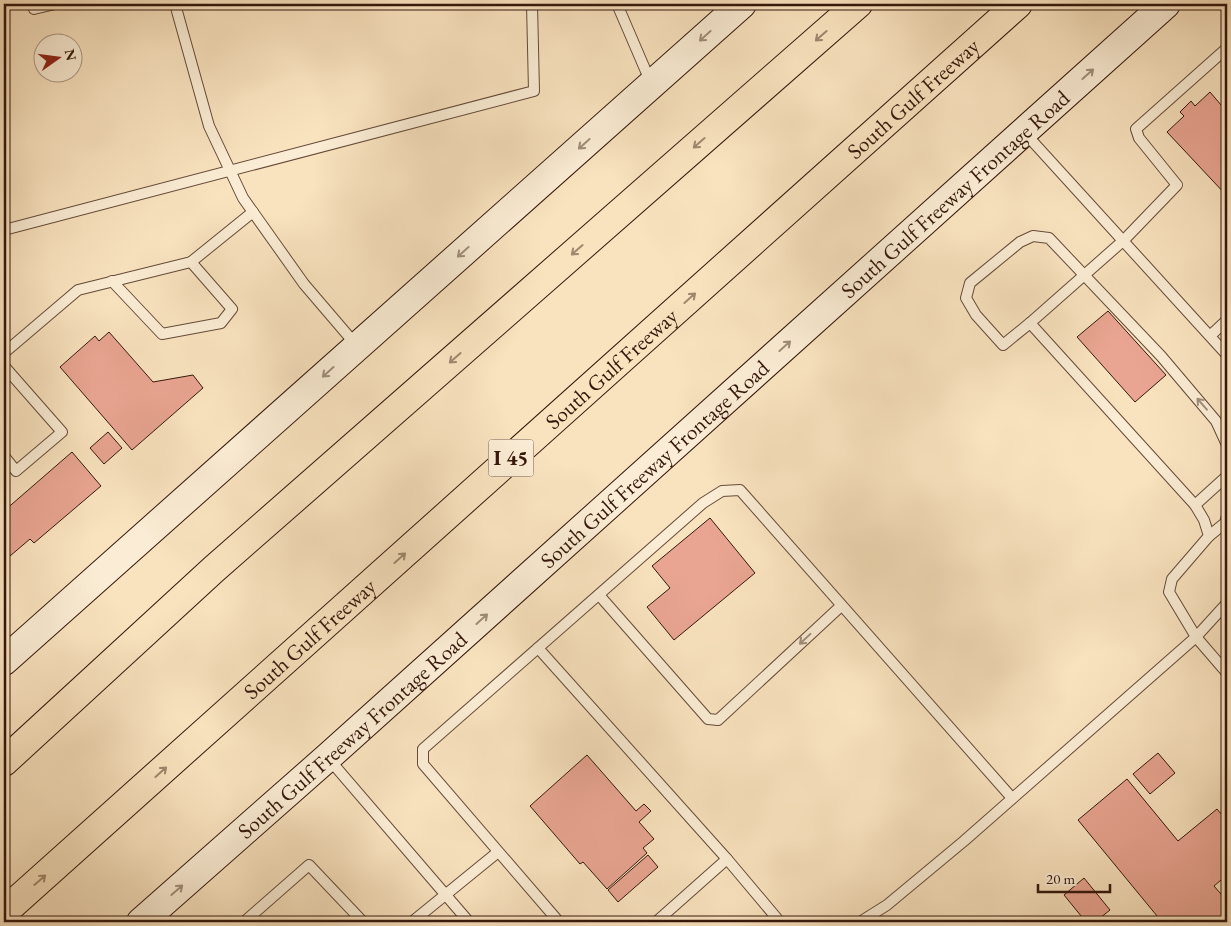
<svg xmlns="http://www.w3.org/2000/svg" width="1231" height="926" font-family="'EB Garamond',serif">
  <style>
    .building { fill: #e9a592; stroke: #34170c }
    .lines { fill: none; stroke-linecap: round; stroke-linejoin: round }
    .service-casing { stroke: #654a39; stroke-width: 12 }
    .secondary-casing { stroke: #34170c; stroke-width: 30 }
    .motorway-casing { stroke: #34170c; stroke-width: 30 }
    .service { stroke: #fbedd5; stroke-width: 10 }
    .secondary { stroke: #fbedd5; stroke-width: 28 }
    .motorway { stroke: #f9e3bf; stroke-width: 28 }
    .oneway { stroke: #a18d7b }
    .oneway2 { stroke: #a0876e }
    .labels { text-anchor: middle; stroke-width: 4; stroke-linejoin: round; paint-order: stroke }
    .shield { fill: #fbedd5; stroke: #705748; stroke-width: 1 }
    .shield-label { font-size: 21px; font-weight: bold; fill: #34170c }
    .street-label { font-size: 22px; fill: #34170c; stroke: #fbedd5 }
  </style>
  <rect width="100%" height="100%" fill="#f9e3bf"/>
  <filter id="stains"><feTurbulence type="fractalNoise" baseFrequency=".004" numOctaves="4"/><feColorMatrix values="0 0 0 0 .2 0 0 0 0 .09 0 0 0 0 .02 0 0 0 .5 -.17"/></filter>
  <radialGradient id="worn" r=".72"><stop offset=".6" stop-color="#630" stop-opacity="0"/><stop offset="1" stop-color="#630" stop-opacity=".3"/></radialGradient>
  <g class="building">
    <path d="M 1210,92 L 1227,112 L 1227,196 L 1167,132 L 1184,116 L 1180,112 L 1191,101 L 1195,106 Z"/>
    <path d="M 1108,311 L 1166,375 L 1135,402 L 1077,337 Z"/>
    <path d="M 109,332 L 153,382 L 193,375 L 203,388 L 132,450 L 60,367 L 95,336 L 99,341 Z"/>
    <path d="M 108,432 L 122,448 L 104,464 L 90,448 Z"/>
    <path d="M 72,452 L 101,486 L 34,543 L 30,539 L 10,556 L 4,549 L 4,511 Z"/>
    <path d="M 710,518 L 755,573 L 674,640 L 647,607 L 670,588 L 652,566 Z"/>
    <path d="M 1158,753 L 1175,773 L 1150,794 L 1133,774 Z"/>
    <path d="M 587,755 L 636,811 L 644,804 L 651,811 L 639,822 L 654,839 L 643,848 L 647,853 L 607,889 L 583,862 L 580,864 L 530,806 Z"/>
    <path d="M 1127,779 L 1178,841 L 1217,809 L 1227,821 L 1227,875 L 1214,886 L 1227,901 L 1227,922 L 1162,922 L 1078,820 Z"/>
    <path d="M 648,855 L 658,867 L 618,902 L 608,890 Z"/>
    <path d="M 1084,878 L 1110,910 L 1095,922 L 1086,922 L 1064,895 Z"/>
  </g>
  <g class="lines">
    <defs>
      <g id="service">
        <path d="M 175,4 L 209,126 L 243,198 L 304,284 L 357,346"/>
        <path d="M 617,4 L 651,83"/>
        <path d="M 34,9 L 55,4"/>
        <path d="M 1227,48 L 1136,129 L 1139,138 L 1177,185 L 1124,240 L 1030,323 L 1195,505 L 1204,520 L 1209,536 L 1172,579 L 1169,592 L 1196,637 L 1227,673"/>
        <path d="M 1024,132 L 1227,355"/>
        <path d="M 4,230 L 534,91 L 532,4"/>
        <path d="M 112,281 L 162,334 L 221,323 L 232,309 L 191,262"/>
        <path d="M 1030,323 L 1003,345 L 976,315 L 966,298 L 970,283 L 1020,242 L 1033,236 L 1049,238 L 1161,356 L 1216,421 L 1227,445"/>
        <path d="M 1211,335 L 1227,320"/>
        <path d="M 4,353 L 78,290 L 191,262 L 253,212"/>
        <path d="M 4,366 L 62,432 L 16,471 L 4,456"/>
        <path d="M 1195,505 L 1227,476"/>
        <path d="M 1209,536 L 1225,523 L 1227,516"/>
        <path d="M 599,595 L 708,719 L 718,720 L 841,606"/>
        <path d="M 538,648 L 727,859 L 656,922"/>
        <path d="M 328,758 L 469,922"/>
        <path d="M 727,859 L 780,922"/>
        <path d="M 244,922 L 309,865 L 363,922"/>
        <path d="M 412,922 L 498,852"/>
        <path d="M 559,922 L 423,764 L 423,749 L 703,503 L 722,491 L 740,490 L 1012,798"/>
        <path d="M 860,922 L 887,905 L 964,841 L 1196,637 L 1227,603"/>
      </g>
      <g id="secondary">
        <path d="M 4,661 L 742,4"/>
        <path id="s1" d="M 141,922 L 328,757 L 1166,4"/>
      </g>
      <g id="motorway">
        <path d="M 4,762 L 214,569 L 858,4"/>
        <path id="s2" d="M 4,912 L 1018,4"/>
      </g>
    </defs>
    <use href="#service" class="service-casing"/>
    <use href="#secondary" class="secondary-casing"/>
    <use href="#motorway" class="motorway-casing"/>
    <use href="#service" class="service"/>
    <use href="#secondary" class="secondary"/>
    <use href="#motorway" class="motorway"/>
  </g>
  <defs><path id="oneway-shaft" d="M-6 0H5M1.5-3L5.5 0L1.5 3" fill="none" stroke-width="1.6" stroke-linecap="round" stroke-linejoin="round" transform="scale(1.25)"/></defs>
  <g class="oneway">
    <use href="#oneway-shaft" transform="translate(705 36) rotate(138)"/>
    <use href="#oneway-shaft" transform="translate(1088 74) rotate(-42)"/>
    <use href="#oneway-shaft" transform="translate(584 144) rotate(138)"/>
    <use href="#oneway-shaft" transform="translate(463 252) rotate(138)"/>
    <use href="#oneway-shaft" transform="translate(785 346) rotate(-42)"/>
    <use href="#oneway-shaft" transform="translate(328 372) rotate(138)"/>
    <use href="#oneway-shaft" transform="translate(1202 404) rotate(-131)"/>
    <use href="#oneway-shaft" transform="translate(482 619) rotate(-42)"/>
    <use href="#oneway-shaft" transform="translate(805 639) rotate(137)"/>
    <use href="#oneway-shaft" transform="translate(177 890) rotate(-41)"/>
  </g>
  <g class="oneway2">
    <use href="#oneway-shaft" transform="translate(821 36) rotate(139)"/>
    <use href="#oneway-shaft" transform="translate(699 143) rotate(139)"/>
    <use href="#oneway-shaft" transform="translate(577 250) rotate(139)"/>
    <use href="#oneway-shaft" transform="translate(690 298) rotate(-42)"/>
    <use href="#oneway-shaft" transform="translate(455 358) rotate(139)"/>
    <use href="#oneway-shaft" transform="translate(400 558) rotate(-42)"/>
    <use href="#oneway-shaft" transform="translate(161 772) rotate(-42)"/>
    <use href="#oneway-shaft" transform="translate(40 880) rotate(-41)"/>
  </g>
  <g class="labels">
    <rect class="shield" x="488.5" y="439.5" width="45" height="37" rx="4"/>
    <g class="shield-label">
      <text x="511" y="465">I 45</text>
    </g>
    <g class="street-label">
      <text dy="8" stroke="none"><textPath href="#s2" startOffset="1220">South Gulf Freeway</textPath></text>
      <text dy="8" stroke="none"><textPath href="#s1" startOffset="1092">South Gulf Freeway Frontage Road</textPath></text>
      <text dy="8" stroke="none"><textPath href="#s2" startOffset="815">South Gulf Freeway</textPath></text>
      <text dy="8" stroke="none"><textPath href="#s1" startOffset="688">South Gulf Freeway Frontage Road</textPath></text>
      <text dy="8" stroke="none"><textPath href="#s2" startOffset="410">South Gulf Freeway</textPath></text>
      <text dy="8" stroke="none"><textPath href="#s1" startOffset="282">South Gulf Freeway Frontage Road</textPath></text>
    </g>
  </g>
  <rect width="1231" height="926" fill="none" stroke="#f9e3bf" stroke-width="20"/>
  <rect x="5" y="5" width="1221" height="916" fill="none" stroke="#34170c" stroke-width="2.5"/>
  <rect x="10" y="10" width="1211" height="906" fill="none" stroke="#34170c"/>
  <g transform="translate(58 58) rotate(76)"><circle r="24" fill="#fbedd5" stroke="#ab9785"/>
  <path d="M0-4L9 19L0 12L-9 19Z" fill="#8f2418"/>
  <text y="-8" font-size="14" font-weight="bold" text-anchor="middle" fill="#34170c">N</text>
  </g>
  <path d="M1038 884v8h72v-8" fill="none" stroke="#34170c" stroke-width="2.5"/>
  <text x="1046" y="884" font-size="15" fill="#34170c" stroke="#fbedd5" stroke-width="4" paint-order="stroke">20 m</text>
  <rect width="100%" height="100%" filter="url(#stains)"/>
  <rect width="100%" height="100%" fill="url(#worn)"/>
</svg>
